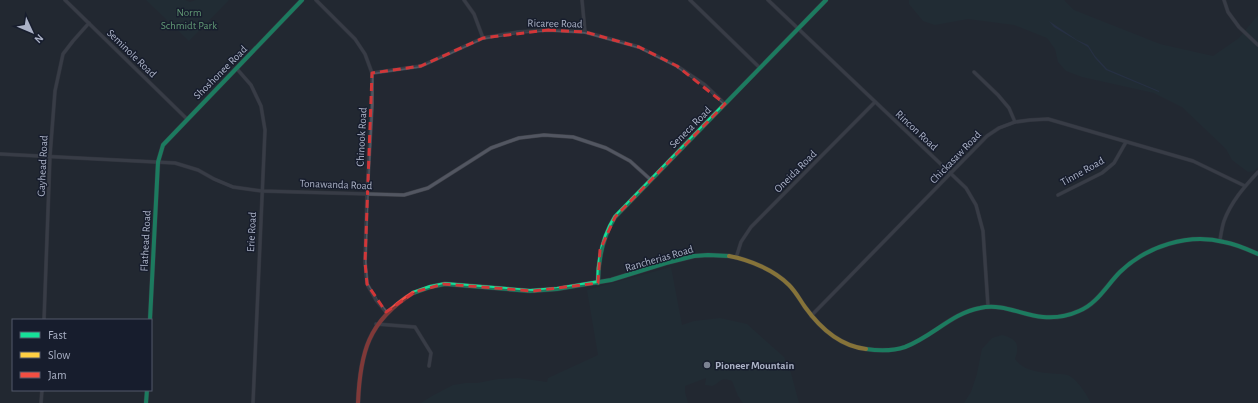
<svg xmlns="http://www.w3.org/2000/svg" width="1258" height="403" font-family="'Alegreya Sans',sans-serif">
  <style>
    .green { fill: #203238 }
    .water { fill: #2c3b5b }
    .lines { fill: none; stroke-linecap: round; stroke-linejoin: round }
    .street-casing { stroke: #40434b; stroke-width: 4 }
    .fast-casing { stroke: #40434b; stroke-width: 5 }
    .slow-casing { stroke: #40434b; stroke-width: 5 }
    .jam-casing { stroke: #40434b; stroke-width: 5 }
    .street { stroke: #525661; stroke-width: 3 }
    .fast { stroke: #16e098; stroke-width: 4 }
    .slow { stroke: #ffcf43; stroke-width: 4 }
    .jam { stroke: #f24e42; stroke-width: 4 }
    .marked { fill: none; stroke: #d23638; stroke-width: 3; stroke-dasharray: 8 5; stroke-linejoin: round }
    .poi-dot { fill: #7b8292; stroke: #171d2d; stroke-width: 1.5 }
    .labels { text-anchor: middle; stroke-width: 3; stroke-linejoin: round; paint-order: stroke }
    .park-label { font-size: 11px; fill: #619874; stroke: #171d2d }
    .street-label { font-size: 11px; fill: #abb2c6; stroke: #171d2d }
    .poi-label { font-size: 11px; font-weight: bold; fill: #abb2c6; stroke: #171d2d; text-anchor: start }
  </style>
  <rect width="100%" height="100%" fill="#232832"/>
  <g class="green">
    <path d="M 146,0 L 185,0 L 190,2 L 196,0 L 229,0 L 189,41 Z"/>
    <path d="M 909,0 L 1064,0 L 1074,10 L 1160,44 L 1213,56 L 1239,38 L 1258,15 L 1258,167 L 1254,171 L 1248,172 L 1232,160 L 1226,149 L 1182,107 L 1154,93 L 1082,77 L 1066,71 L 1058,62 L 1055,49 L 1047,38 L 1014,25 L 968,19 L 935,25 L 923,21 L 909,4 Z"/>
    <path d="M 671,267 L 682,325 L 694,321 L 720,318 L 747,324 L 784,357 L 791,373 L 799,403 L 743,403 L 738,396 L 732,381 C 719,376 721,383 712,386 C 710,386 708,385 705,385 L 706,378 L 685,386 L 685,392 L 688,403 L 421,403 L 432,396 L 453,385 L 466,383 L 477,383 L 498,379 L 518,378 L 547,382 L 548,378 L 598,355 L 587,290 Z"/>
    <path d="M 1002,335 C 1017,339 1020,344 1015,359 C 1024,372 1043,373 1058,374 C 1061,374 1064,374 1067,375 C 1076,377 1087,395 1091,403 L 964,403 L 971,392 L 977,374 L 982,349 L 992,338 Z"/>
  </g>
  <path class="water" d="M 1049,21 L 1077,40 L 1088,45 L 1095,56 L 1107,69 L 1159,91 L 1159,92 L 1106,70 L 1095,58 L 1088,47 L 1054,27 Z"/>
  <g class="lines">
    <defs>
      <g id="street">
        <path d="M 65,0 L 187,119"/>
        <path d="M 316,0 L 355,39 L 365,54 L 372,73 L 372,105 L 367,195 L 365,262 L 367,284 L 376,300 L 386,312"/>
        <path d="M 464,0 L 474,14 L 483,38"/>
        <path d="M 582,0 L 585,32"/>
        <path d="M 690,0 L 760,68"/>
        <path d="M 768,0 L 966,188 L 976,205 L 983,231 L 988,306"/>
        <path d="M 1224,0 L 1228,12 L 1239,27 L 1258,45"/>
        <path d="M 237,69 L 251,85 L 261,106 L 265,130 L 253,403"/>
        <path d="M 974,72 L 998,95 L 1009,108 L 1015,122"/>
        <path d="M 372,73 L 421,66 L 483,38 L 518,32 L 548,30 L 585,32 L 639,47 L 677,66 L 705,85 L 725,104"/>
        <path d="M 0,154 L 175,163 L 198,170 L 214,179 L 233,187 L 262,191 L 404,195 L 428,188 L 491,148 L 519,138 L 544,135 L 573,137 L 606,148 L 630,161 L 651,180"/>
        <path d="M 1058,195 L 1102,173 L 1114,163 L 1126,142"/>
        <path d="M 1220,240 C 1221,234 1222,227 1224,221 C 1231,202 1244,187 1258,172"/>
        <path d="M 736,258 L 741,242 L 751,227 L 875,102"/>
        <path d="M 811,316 L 987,136 L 999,128 L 1015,122 L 1030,120 L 1048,119 L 1193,161 L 1245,186"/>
        <path d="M 44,320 L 50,156 L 55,91 L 63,54 L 73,41 L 89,23"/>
        <path d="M 376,324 L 415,327 L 431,353 L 429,366"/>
        <path d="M 41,403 L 42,390"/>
      </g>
      <g id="fast">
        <path d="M 598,283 C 598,259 602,238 615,217 L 826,0"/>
        <path d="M 413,293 L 430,287 L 445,284 L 530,291 L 557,289 L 611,280 L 666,263 L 694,256 L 708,255 L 729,256"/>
        <path d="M 150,320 L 158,162 L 163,145 L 302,0"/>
        <path d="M 866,349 C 879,351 893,351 905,347 C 932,337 952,313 980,308 C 1002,303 1022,315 1043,317 C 1054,318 1068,316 1079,311 C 1097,304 1107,285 1120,272 C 1147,246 1188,233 1224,242 C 1236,244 1247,249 1258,254"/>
        <path d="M 146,403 L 147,390"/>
      </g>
      <path id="slow" d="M 729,256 C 750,260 774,270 789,285 C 796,292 800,300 805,307 C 820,328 840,346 866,349"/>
      <path id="jam" d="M 358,403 C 360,353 368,321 413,293"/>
    </defs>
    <use href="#street" class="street-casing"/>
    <use href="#fast" class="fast-casing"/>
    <use href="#slow" class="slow-casing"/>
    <use href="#jam" class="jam-casing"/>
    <use href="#street" class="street"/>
    <use href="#fast" class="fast"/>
    <use href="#slow" class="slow"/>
    <use href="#jam" class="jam"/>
  </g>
  <path d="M0 0H1258V403H0ZM 548,30 L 585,32 L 639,47 L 677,66 L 725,104 L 615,217 L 600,250 L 598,283 L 533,291 L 443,284 L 415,292 L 386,312 L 367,284 L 365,262 L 372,73 L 421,66 L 483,38 Z" fill="#232832" fill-opacity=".55" fill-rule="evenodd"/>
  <path class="marked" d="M 548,30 L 585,32 L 639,47 L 677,66 L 725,104 L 615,217 L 600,250 L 598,283 L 533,291 L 443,284 L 415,292 L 386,312 L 367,284 L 365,262 L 372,73 L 421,66 L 483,38 Z"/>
  <circle class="poi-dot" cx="707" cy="365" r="4"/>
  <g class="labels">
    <g class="park-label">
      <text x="189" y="16">Norm<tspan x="189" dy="13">Schmidt Park</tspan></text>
    </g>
    <g class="street-label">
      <text transform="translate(555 23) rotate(1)" y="4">Ricaree Road</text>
      <text transform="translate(132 53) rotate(44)" y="4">Seminole Road</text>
      <text transform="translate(220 72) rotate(-45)" y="4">Shoshonee Road</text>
      <text transform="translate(690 127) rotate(-45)" y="4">Seneca Road</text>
      <text transform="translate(917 130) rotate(43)" y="4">Rincon Road</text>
      <text transform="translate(361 137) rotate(-87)" y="4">Chinook Road</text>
      <text transform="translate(955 157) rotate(-46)" y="4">Chickasaw Road</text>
      <text transform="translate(42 166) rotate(-87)" y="4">Gayhead Road</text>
      <text transform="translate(795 171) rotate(-45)" y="4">Oneida Road</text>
      <text transform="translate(1082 171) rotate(-29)" y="4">Tinne Road</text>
      <text transform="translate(336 184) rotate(2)" y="4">Tonawanda Road</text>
      <text transform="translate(251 232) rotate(-87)" y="4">Erie Road</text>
      <text transform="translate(145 241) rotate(-87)" y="4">Flathead Road</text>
      <text transform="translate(659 258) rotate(-16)" y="4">Rancherias Road</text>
    </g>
    <g class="poi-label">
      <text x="715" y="369">Pioneer Mountain</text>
    </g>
  </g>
  <rect x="12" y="319" width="140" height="72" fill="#171d2d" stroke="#52596a"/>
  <rect x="20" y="332" width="20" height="6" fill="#16e098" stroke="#52596a"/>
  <text x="48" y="339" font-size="12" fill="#abb2c6">Fast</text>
  <rect x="20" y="352" width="20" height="6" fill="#ffcf43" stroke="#52596a"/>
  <text x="48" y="359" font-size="12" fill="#abb2c6">Slow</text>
  <rect x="20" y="372" width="20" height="6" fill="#f24e42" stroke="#52596a"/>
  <text x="48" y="379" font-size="12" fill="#abb2c6">Jam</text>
  <g transform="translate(32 32) rotate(134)" stroke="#171d2d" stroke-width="3" paint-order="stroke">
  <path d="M0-3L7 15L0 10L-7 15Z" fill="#abb2c6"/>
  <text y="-6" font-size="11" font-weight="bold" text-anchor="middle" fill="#abb2c6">N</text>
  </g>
</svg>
